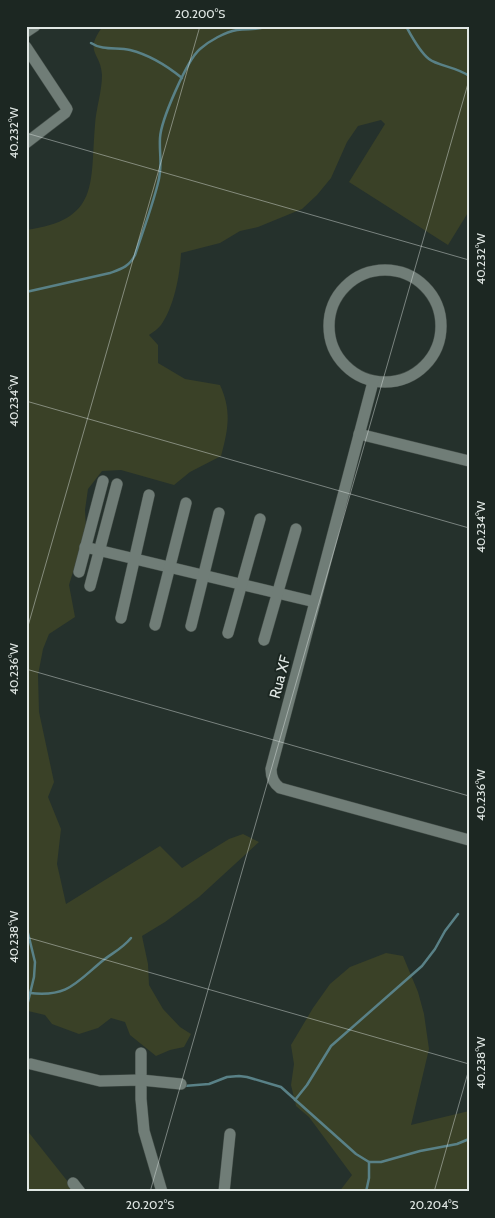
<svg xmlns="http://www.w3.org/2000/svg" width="495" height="1218" font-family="Cabin,sans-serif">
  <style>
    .green { fill: #3a4127 }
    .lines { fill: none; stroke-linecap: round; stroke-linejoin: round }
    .stream { stroke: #598187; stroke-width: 2.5 }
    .minor-casing { stroke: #454f4a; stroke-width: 12 }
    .minor { stroke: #707d77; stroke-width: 11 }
    .ticks { fill: none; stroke: #e0e7e4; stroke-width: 1; stroke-opacity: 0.45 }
    .labels { text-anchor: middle; stroke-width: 4; stroke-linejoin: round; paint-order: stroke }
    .street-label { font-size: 15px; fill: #e0e7e4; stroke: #1c2722 }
    .neatline { fill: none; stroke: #e0e7e4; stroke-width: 2 }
    .ticks-label { font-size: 12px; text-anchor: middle; fill: #e0e7e4 }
  </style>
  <rect width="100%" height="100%" fill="#25312c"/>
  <g class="green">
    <path d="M 103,26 L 469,26 L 469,211 L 448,245 L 349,182 L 385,124 L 381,120 L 358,126 L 347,142 L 331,178 L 317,195 L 302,209 L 258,227 L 240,231 L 220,243 L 181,253 C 180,275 174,307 161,325 C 158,329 153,332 149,335 L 158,345 L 158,363 L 185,379 L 220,385 C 232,411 228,430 221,456 L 190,472 L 174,485 L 121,470 L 102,471 L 88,489 L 85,510 L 86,529 L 69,585 L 75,617 L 49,634 L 43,649 L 38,675 L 39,712 L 54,782 L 48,797 L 61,829 L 57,864 L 66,904 L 160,846 L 182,868 L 229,839 L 243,834 L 259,842 L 199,897 L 165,922 L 142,936 L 148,964 L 149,985 L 163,1009 L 180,1027 L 191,1034 L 184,1047 L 170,1050 L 156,1056 L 130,1035 L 125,1022 L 111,1018 L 98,1028 L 79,1034 L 52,1024 L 45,1015 L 28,1011 L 26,1016 L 26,230 C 100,220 90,184 95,125 C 96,108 102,92 102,75 C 101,52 83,53 103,26 Z"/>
    <path d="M 386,953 L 403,956 L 418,992 L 424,1014 L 429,1049 L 411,1125 L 469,1111 L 469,1192 L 339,1192 L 352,1175 L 309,1117 L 296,1106 L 291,1085 L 294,1064 L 291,1045 L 313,1008 L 330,984 L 350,967 Z"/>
    <path d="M 26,1129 L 76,1192 L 26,1192 Z"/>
  </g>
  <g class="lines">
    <g class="stream">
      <path d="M 406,26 C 412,37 419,51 429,59 C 438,66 457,67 469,76"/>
      <path d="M 91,43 C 103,51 117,47 130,50 C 150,55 166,65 182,78"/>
      <path d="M 26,292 L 110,273 C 121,269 129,267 135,255 C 143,231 152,207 158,183 C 163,165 159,155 160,138 C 161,120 187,60 200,49 C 209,41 225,32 237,30 C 249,28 254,31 267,26"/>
      <path d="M 26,925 L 35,962 L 34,977 L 26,1010"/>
      <path d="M 30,993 C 67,997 75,984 101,962 C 112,953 122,949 131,938"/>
      <path d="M 184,1086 L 209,1084 L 227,1077 L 239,1076 L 247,1077 L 281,1087 L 356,1154 L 369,1162 L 381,1162 L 420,1151 L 457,1144 L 469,1139"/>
      <path d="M 295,1100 L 307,1085 L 331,1046 L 422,966 L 435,949 L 445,931 L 458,914"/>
      <path d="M 366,1192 L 369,1178 L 369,1162"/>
    </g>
    <defs>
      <g id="minor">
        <path d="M 26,32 L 35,26"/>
        <path d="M 26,47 L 67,109 L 65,113 L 26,143"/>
        <circle cx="385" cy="326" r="56"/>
        <path d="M 373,382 L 271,769 C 271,777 273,783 280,788 L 469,840"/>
        <path d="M 359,434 L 469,461"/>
        <path d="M 85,547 L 315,602"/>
        <path d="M 79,572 L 103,481"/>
        <path d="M 90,586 L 117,484"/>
        <path d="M 121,618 L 149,495"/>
        <path d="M 155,625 L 186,503"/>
        <path d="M 191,626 L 219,513"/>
        <path d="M 228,633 L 260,519"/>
        <path d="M 264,640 L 296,529"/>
        <path d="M 141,1053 L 141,1099 L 144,1131 L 162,1192"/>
        <path d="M 31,1064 L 100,1081 L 141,1080 L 181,1084"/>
        <path d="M 73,1183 L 80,1192"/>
        <path d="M 224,1192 L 230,1134"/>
      </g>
    </defs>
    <use href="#minor" class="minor-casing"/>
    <use href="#minor" class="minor"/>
  </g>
  <path class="ticks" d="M 26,133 L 469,260M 26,401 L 469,528M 26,633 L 200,26M 26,669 L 469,796M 26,937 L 469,1064M 150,1192 L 469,80M 434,1192 L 469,1069"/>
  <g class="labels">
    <g class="street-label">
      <text transform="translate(280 677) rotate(-75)" y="5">Rua XF</text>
    </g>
  </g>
  <rect width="495" height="1218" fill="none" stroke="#1c2722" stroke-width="55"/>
  <rect x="28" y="28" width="440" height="1162" class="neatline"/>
  <g class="ticks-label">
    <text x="200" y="18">20.200°S</text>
    <text transform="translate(14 133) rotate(-90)" y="4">40.232°W</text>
    <text transform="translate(481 259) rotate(-90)" y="4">40.232°W</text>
    <text transform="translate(14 401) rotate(-90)" y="4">40.234°W</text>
    <text transform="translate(481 527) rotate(-90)" y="4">40.234°W</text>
    <text transform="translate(14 669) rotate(-90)" y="4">40.236°W</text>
    <text transform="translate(481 795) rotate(-90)" y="4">40.236°W</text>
    <text transform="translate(14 937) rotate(-90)" y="4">40.238°W</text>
    <text transform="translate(481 1063) rotate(-90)" y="4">40.238°W</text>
    <text x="150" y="1209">20.202°S</text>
    <text x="434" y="1209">20.204°S</text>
  </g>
</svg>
